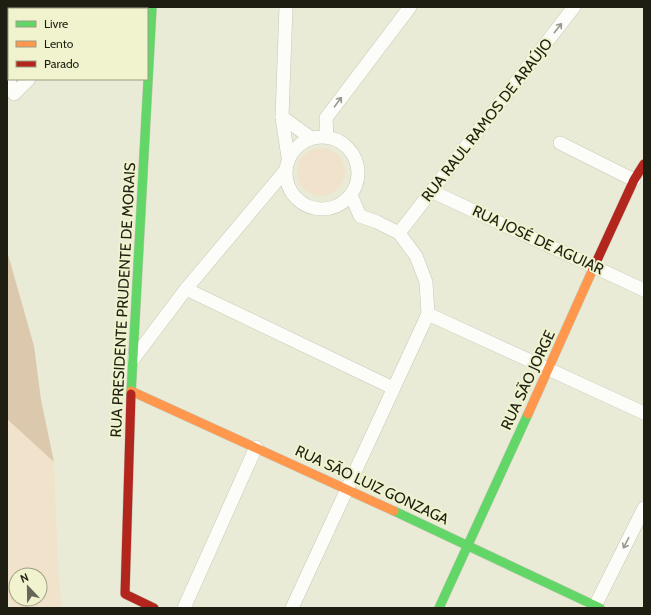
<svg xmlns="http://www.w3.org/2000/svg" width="651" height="615" font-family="Cabin,sans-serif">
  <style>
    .green { fill: #f1e2cb; fill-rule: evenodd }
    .forest { fill: #dcc8ac }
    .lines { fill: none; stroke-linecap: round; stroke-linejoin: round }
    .street-casing { stroke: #c7c8b8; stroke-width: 14 }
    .fast-casing { stroke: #c7c8b8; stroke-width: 10 }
    .slow-casing { stroke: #c7c8b8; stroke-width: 10 }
    .jam-casing { stroke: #c7c8b8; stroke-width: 10 }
    .street { stroke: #fcfcf9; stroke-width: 13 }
    .fast { stroke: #63d668; stroke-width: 9 }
    .slow { stroke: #ff974d; stroke-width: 9 }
    .jam { stroke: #b3261e; stroke-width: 9 }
    .oneway { stroke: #989991 }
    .labels { text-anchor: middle; stroke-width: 4; stroke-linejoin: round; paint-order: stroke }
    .street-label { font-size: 15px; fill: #1e1f12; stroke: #f0f3ce }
  </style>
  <rect width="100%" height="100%" fill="#e9ebd6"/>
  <g class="green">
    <circle cx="321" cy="172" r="24"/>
    <path d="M 7,419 L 54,462 L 58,571 L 62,608 L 13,608 L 7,597 ZM 16,575 L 40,575 L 40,599 L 16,599 Z"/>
  </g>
  <path class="forest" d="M 7,251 L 34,346 L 41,400 L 54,462 L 7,419 Z"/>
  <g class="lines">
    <defs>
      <g id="street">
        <path d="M 286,7 L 282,117 L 288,157"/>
        <path d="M 102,9 L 104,7"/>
        <path d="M 7,76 L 14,94 L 29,79"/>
        <path d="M 282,117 L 311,138"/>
        <circle cx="322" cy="173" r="36"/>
        <path d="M 327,137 L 326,118 L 410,7"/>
        <path d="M 560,143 L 634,180"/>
        <path d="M 431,191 L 644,290"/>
        <path d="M 399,233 L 574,7"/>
        <path d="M 186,289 L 393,388"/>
        <path d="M 428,314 L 644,413"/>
        <path d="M 134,358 L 186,289 L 285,171"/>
        <path d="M 595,606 L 644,508"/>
        <path d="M 184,608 L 256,447"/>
        <path d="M 292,608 L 428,314 L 426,282 L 416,256 L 399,233 L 377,222 L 360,216 L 351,195"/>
      </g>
      <g id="fast">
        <path d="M 131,394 L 152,7"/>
        <path d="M 394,511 L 600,608"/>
        <path d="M 439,608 L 528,414"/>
      </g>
      <g id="slow">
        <path d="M 131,391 L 394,511"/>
        <path d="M 528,414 L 593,269"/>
      </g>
      <g id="jam">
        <path d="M 593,269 L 634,180 L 644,164"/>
        <path d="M 131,394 L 125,594 L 154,608"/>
      </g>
    </defs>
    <use href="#street" class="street-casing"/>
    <use href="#fast" class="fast-casing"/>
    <use href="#slow" class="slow-casing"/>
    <use href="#jam" class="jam-casing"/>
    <use href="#street" class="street"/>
    <use href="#fast" class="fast"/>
    <use href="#slow" class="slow"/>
    <use href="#jam" class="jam"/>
  </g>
  <defs><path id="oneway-shaft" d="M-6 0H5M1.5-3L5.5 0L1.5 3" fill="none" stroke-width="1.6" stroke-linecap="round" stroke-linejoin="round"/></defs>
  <g class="oneway">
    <use href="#oneway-shaft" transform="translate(558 28) rotate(-52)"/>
    <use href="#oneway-shaft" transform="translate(338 102) rotate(-53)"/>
    <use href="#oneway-shaft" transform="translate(626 543) rotate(117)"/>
  </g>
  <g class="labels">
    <g class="street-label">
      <text transform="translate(487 120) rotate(-52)" y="5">RUA RAUL RAMOS DE ARAÚJO</text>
      <text transform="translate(538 240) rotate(25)" y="5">RUA JOSÉ DE AGUIAR</text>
      <text transform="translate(123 300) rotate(-87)" y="5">RUA PRESIDENTE PRUDENTE DE MORAIS</text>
      <text transform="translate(528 380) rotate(-65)" y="5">RUA SÃO JORGE</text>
      <text transform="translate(372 485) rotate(25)" y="5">RUA SÃO LUIZ GONZAGA</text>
    </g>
  </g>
  <rect width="651" height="615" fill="none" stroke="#1e1f12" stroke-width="16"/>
  <rect x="8" y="8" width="140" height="72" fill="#f0f3ce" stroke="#9c9e83"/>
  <rect x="16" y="21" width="20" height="6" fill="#63d668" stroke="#9c9e83"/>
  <text x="44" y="28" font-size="12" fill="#1e1f12">Livre</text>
  <rect x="16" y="41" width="20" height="6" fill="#ff974d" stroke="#9c9e83"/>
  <text x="44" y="48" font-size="12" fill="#1e1f12">Lento</text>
  <rect x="16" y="61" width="20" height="6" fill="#b3261e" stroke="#9c9e83"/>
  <text x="44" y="68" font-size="12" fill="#1e1f12">Parado</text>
  <g transform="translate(28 587) rotate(338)"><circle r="19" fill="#f0f3ce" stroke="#9c9e83"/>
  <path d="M0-3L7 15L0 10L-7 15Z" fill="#656657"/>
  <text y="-6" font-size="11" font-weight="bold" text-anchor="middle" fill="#1e1f12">N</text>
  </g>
</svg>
